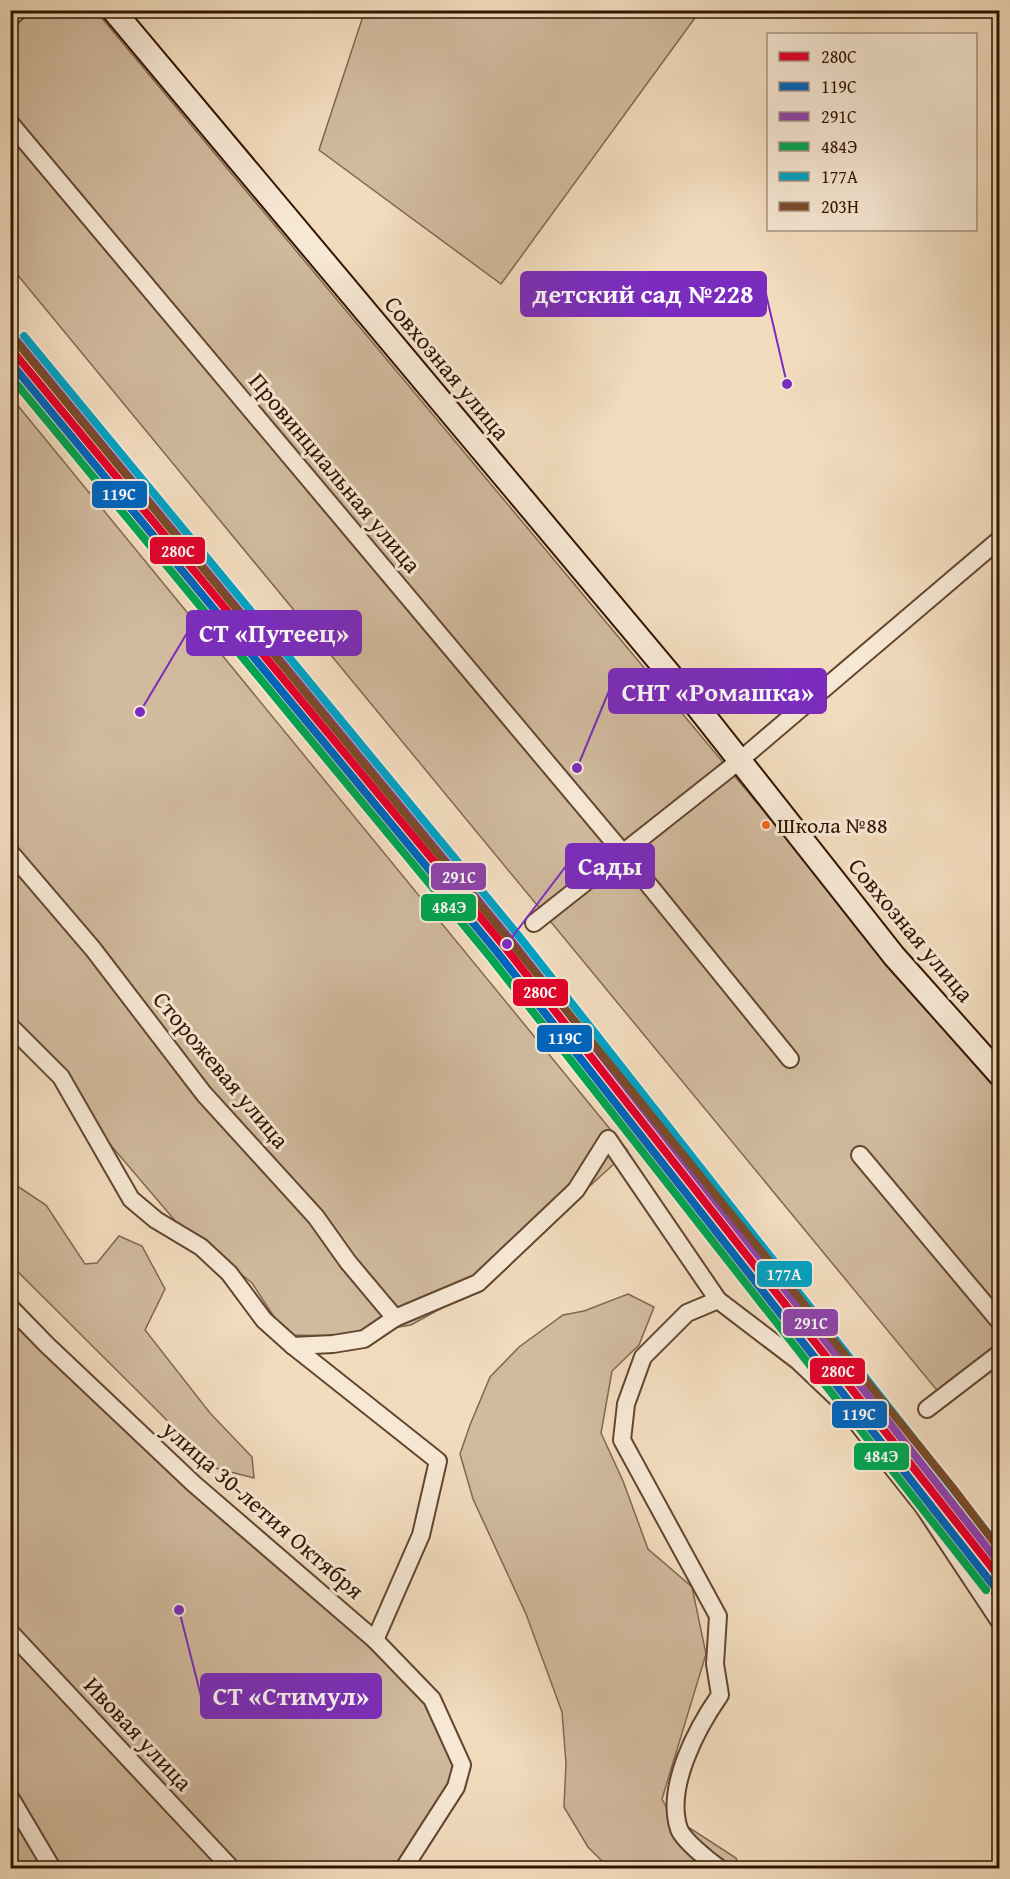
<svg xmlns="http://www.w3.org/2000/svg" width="1010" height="1879" font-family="'Gentium Book Plus',serif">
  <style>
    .green { fill: #d1ba9e; stroke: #82674f; stroke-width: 1.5 }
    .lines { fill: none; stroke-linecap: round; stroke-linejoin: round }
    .street-casing { stroke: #624630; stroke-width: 20 }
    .secondary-casing { stroke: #321400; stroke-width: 26 }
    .street { stroke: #f7e8d5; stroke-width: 16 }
    .secondary { stroke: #f7e8d5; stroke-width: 22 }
    .rail-1-casing { stroke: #f7e8d5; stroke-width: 12 }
    .rail-2-casing { stroke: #f7e8d5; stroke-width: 12 }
    .rail-3-casing { stroke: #f7e8d5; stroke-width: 12 }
    .rail-4-casing { stroke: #f7e8d5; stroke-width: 12 }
    .rail-5-casing { stroke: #f7e8d5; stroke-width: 12 }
    .rail-6-casing { stroke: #f7e8d5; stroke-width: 12 }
    .rail-1 { stroke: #e4002b; stroke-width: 8 }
    .rail-2 { stroke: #0065bd; stroke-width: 8 }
    .rail-3 { stroke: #8e44ad; stroke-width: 8 }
    .rail-4 { stroke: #00a651; stroke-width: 8 }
    .rail-5 { stroke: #02a2c4; stroke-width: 8 }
    .rail-6 { stroke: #7a4b2a; stroke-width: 8 }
    .bus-dot { fill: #f26522; stroke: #f7e8d5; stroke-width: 2 }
    .labels { text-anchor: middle; stroke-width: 6; stroke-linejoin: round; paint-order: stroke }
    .bus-label { font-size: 22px; fill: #321400; stroke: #f7e8d5; text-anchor: start }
    .street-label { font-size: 24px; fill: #321400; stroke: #f7e8d5 }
    .leader { fill: none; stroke: #7b2cbf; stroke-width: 2 }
    .callout-dot { fill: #7b2cbf; stroke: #f7e8d5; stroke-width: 2 }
    .callout { fill: #7b2cbf; stroke: #7b2cbf; stroke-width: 2 }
    .callout-label { font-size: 26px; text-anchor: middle; font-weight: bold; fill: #fff }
    .line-badge { stroke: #f7e8d5; stroke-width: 2 }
    .badge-label { font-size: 16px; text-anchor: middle; font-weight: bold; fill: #fff }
  </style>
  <rect width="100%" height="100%" fill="#f2dcbe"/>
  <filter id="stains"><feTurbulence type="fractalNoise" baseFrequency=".00333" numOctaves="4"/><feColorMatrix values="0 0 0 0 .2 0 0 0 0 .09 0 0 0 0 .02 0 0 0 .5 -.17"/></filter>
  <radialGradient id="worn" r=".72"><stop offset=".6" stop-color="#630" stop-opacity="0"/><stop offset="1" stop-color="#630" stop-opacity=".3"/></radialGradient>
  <g class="green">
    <path d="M 365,10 L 700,10 L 700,11 L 501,284 L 319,150 Z"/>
    <path d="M 10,11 L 96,11 L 999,1093 L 999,1357 L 945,1400 L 11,267 Z"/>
    <path d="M 10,396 L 628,1151 L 480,1287 L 411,1325 L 344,1336 L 286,1335 L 252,1283 L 177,1223 L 11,1028 Z"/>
    <path d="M 11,1182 L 46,1205 L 85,1264 L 97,1263 L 119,1236 L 142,1246 L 165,1289 L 145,1330 L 210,1413 L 252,1457 L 254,1478 L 215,1468 L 11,1265 Z"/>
    <path d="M 628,1294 L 654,1307 L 639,1345 L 612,1371 L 601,1433 L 623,1481 L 648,1549 L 692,1587 L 706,1654 L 662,1799 L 671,1816 L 736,1858 L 739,1868 L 609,1868 L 588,1847 L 564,1807 L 566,1763 L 562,1712 L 526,1614 L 473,1499 L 460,1454 L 470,1425 L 490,1377 L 519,1347 L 563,1315 L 584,1311 Z"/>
    <path d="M 10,1297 L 132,1421 L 389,1649 L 451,1733 L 460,1772 L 408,1868 L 11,1868 Z"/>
  </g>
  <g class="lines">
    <defs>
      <g id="street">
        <path d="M 10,18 L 19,10"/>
        <path d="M 10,123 L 623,853 L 790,1059"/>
        <path d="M 10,852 L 93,949 L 204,1094 L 316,1217 L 348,1262 L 395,1318"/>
        <path d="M 534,923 L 739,761 L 1000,539"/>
        <path d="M 10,1026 L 61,1077 L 131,1199 L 156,1220 L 201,1247 L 229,1273 L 264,1320 L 293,1346 L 438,1461 L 421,1535 L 375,1640"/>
        <path d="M 860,1155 L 1000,1322"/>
        <path d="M 718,1300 L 687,1313 L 643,1357 L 626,1404 L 622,1440 L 718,1616 L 715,1664 L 720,1695 C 697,1728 665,1787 679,1829 C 683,1840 709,1861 719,1868"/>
        <path d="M 10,1307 L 47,1345 L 194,1484 L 375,1640 L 432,1699 L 462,1765 L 456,1787 L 404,1868"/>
        <path d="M 293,1346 L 333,1344 L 364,1339 L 395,1318 L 478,1283 L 576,1190 L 608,1139 L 718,1300 L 798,1361 L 839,1400 L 923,1506 L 1000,1622"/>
        <path d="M 927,1409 L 1000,1353"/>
        <path d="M 10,1632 L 231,1868"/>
        <path d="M 10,1797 L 52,1868"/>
      </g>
      <path id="secondary" d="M 113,10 L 699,709 L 894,956 L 1000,1075"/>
    </defs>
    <use href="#street" class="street-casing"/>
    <use href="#secondary" class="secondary-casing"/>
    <use href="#street" class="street"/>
    <use href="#secondary" class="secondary"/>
    <defs>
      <path id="rail-1" d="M 10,348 L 504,946 L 1000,1578"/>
      <path id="rail-2" d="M 10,362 L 497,952 L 993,1585"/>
      <path id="rail-3" d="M 17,341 L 511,940 L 1000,1564"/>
      <path id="rail-4" d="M 10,376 L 490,957 L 986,1590"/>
      <path id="rail-5" d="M 24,336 L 518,935 L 1000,1549"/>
      <path id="rail-6" d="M 10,334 L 510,941 L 953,1488 L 1000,1550"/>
    </defs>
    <use href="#rail-1" class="rail-1-casing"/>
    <use href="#rail-2" class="rail-2-casing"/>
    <use href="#rail-3" class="rail-3-casing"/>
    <use href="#rail-4" class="rail-4-casing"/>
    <use href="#rail-5" class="rail-5-casing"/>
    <use href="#rail-6" class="rail-6-casing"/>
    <use href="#rail-1" class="rail-1"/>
    <use href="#rail-2" class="rail-2"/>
    <use href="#rail-3" class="rail-3"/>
    <use href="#rail-4" class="rail-4"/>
    <use href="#rail-5" class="rail-5"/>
    <use href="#rail-6" class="rail-6"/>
  </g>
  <circle class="bus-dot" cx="766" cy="825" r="5"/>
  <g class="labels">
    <g class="bus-label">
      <text x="777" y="833">Школа №88</text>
    </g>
    <g class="street-label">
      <text transform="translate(447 368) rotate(50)" y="8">Совхозная улица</text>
      <text transform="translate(335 473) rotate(50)" y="8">Провинциальная улица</text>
      <text transform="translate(911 930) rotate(50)" y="8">Совхозная улица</text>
      <text transform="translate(221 1070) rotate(50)" y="8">Сторожевая улица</text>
      <text transform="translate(263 1510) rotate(41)" y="8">улица 30-летия Октября</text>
      <text transform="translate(138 1734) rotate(47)" y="8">Ивовая улица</text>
    </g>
  </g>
  <path class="leader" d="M787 384L766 294M140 712L187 633M577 768L609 691M507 944L566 866M179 1610L201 1696"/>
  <g class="callout-dot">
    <circle cx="787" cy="384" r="6"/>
    <circle cx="140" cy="712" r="6"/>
    <circle cx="577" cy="768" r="6"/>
    <circle cx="507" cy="944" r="6"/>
    <circle cx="179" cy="1610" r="6"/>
  </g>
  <g class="callout">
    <rect x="521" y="272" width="245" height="44" rx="6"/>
    <rect x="187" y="611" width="174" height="44" rx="6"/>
    <rect x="609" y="669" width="217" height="44" rx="6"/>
    <rect x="566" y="844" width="88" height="44" rx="6"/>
    <rect x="201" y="1674" width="180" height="44" rx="6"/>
  </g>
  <g class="callout-label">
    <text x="643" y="303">детский сад №228</text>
    <text x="274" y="642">СТ «Путеец»</text>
    <text x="718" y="701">СНТ «Ромашка»</text>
    <text x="610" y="875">Сады</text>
    <text x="291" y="1705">СТ «Стимул»</text>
  </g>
  <g class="line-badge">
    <rect x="91" y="480" width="57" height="29" rx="6" fill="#0065bd"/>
    <rect x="149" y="536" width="57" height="29" rx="6" fill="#e4002b"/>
    <rect x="430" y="862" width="57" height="29" rx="6" fill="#8e44ad"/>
    <rect x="420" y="893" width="57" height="29" rx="6" fill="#00a651"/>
    <rect x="512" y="978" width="57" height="29" rx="6" fill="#e4002b"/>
    <rect x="536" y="1024" width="57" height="29" rx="6" fill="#0065bd"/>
    <rect x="756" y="1260" width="57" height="28" rx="6" fill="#02a2c4"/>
    <rect x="782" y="1308" width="57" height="29" rx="6" fill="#8e44ad"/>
    <rect x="809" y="1357" width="57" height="28" rx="6" fill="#e4002b"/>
    <rect x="831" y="1400" width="57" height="29" rx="6" fill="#0065bd"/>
    <rect x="853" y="1442" width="57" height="29" rx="6" fill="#00a651"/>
  </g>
  <g class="badge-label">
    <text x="119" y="500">119С</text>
    <text x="178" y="557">280С</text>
    <text x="459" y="883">291С</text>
    <text x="449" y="913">484Э</text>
    <text x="540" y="998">280С</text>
    <text x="565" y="1044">119С</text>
    <text x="784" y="1280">177А</text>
    <text x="811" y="1329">291С</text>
    <text x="838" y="1377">280С</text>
    <text x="859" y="1420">119С</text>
    <text x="881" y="1462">484Э</text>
  </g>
  <rect width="1010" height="1879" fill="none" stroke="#f2dcbe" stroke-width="36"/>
  <rect x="12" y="12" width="986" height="1855" fill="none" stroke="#321400" stroke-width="3"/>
  <rect x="18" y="18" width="974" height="1843" fill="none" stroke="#321400" stroke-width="1.5"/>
  <rect x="767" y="33" width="210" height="198" fill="#f7e8d5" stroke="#a89380" stroke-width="1.5"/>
  <rect x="779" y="52" width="30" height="9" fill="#e4002b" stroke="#a89380" stroke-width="1.5"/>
  <text x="821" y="63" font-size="18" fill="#321400">280С</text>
  <rect x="779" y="82" width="30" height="9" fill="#0065bd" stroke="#a89380" stroke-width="1.5"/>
  <text x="821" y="93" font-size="18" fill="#321400">119С</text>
  <rect x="779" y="112" width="30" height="9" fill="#8e44ad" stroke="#a89380" stroke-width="1.5"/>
  <text x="821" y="123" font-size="18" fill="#321400">291С</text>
  <rect x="779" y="142" width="30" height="9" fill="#00a651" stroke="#a89380" stroke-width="1.5"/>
  <text x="821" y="153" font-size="18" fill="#321400">484Э</text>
  <rect x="779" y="172" width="30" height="9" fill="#02a2c4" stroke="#a89380" stroke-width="1.5"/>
  <text x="821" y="183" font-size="18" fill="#321400">177А</text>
  <rect x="779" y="202" width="30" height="9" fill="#7a4b2a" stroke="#a89380" stroke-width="1.5"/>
  <text x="821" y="213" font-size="18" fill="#321400">203Н</text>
  <rect width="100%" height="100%" filter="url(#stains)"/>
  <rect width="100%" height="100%" fill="url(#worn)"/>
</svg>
